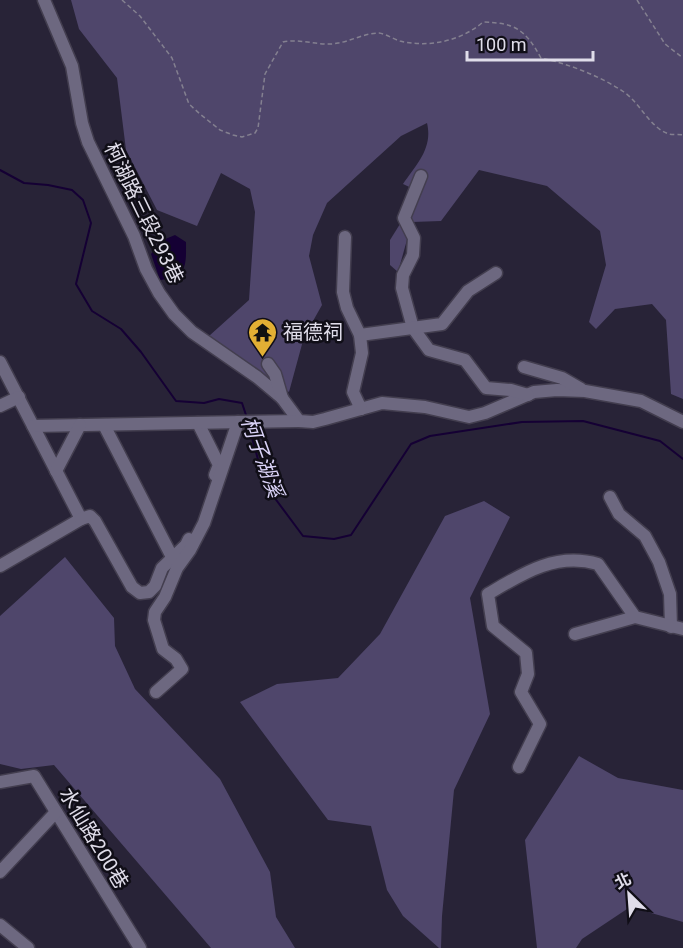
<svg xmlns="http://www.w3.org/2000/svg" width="683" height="948" font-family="Roboto,'Noto Sans TC',sans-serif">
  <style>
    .green { fill: #4f466b }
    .water { fill: #150034 }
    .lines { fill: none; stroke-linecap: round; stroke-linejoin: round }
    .stream { stroke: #150034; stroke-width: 2 }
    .minor-casing { stroke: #433e4f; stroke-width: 15 }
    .path { stroke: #848090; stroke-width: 1.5; stroke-dasharray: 4.5 3; stroke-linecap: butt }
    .minor { stroke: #6d6880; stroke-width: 12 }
    .labels { text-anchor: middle; stroke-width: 5; stroke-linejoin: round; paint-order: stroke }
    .street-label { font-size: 20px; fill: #e0ddea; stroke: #100e17 }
    .poi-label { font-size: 20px; fill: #e0ddea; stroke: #100e17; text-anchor: start }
    .water-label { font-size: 21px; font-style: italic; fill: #d9d2f7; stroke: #100e17 }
  </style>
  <rect width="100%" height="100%" fill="#282337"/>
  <g class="green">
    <path d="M 71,0 L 683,0 L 683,399 L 671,394 L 666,320 L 652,304 L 615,309 L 596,329 L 589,322 L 606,265 L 600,231 L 547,186 L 479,170 L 441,221 L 412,222 L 398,272 L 390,265 L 390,240 L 420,192 L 403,184 C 417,164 433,148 427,123 L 401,136 L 327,203 L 313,235 L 309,256 L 322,305 L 304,337 L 289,392 L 209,336 L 249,300 L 255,212 L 250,189 L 221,173 L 197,226 L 157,210 L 126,150 L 117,78 L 79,29 Z"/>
    <path d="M 484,501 L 510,517 L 470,598 L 490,714 L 454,790 L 442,916 L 441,948 L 439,948 L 403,916 L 387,890 L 371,826 L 328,820 L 240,702 L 277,684 L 338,678 L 380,634 L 445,516 Z"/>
    <path d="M 65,557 L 114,618 L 115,646 L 135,689 L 220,779 L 270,872 L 276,917 L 295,948 L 211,948 L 54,765 L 21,769 L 0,764 L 0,616 Z"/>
    <path d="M 579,756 L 618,778 L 683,790 L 683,922 L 630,907 L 582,939 L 576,948 L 537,948 L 525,840 Z"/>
  </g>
  <path class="water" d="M 175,235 L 186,242 C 186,264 188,278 160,280 L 151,254 L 163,240 Z"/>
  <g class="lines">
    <g class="stream">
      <path d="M 0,170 L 24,183 L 48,185 L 72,190 L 83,200 L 91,223 L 76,284 L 92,311 L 121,329 L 141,352 L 176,401 L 204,403 L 219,399 L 242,403 L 247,418"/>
      <path d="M 249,427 L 259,463 L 274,497 L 303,536 L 334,539 L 351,535 L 411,444 L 430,436 L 522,422 L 583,421 L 660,441 L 683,459"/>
    </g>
    <defs>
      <g id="minor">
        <path d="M 44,0 L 72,66 L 82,123 L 88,142 L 134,236 L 146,269 L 159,293 L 174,314 L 192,332 L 257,377 L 282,398 L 299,421 L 313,422 L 325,419 L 382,403 L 425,407 L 469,417 L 485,413 L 534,392 L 557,390 L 585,391 L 641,401 L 683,422"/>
        <path d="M 421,176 L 404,218 L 414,238 L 413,255 L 403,275 L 402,288 L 413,328 L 429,350 L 465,360 L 486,388 L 511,390 L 528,395"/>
        <path d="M 345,237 L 343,292 L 347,308 L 360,335"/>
        <path d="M 0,362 L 81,519 L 0,566"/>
        <path d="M 268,364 L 275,374 L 282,398"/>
        <path d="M 524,367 L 562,378 L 581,389"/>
        <path d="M 0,406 L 19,397"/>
        <path d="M 361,409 L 353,392 L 362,353 L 360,335 L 442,324 L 468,291 L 496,273"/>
        <path d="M 198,423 L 219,465 L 215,475"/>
        <path d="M 104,425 L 172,557"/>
        <path d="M 33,426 L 299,421"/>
        <path d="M 56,471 L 80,425"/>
        <path d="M 610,497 L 619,514 L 645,536 L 659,562 L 670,594 L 671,627"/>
        <path d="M 81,519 L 90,516 L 95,521 L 132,587 L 140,593 L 149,592 L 155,586 L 162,568 L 186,545 L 189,539"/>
        <path d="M 575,634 L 635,617"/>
        <path d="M 156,692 L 182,669 L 176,659 L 163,649 L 154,620 L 155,612 L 165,597 L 177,568 L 190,550 L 204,523 L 238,422"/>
        <path d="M 519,767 L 540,724 L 521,692 L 528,674 L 526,653 L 493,626 L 488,594 C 523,573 556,552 598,564 L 635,617 L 683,629"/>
        <path d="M 0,782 L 34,776 L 140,948"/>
        <path d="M 0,872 L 56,812"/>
        <path d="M 0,925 L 28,948"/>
      </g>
    </defs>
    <use href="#minor" class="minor-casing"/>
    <g class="path">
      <path d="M 122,0 L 140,16 L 172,58 L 189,104 L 200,114 L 220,130 L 233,135 L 242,137 L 255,133 L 258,128 L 265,74 L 283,42 C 302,38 320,47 338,43 C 351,41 365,33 379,33 C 386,34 393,39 400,41 C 429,48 461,41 483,22 C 515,23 525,29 541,58 C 569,64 600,76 624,92 C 640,103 650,128 669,134 C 673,135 679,134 683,135"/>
      <path d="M 637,0 L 665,44 L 683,58"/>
    </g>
    <use href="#minor" class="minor"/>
  </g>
  <defs>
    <symbol id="temple-pin" viewBox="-11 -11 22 30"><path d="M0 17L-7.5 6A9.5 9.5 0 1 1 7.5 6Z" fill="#e2af34" stroke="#100e17"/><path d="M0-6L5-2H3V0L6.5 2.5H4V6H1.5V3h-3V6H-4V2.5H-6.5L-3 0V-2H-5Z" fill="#111"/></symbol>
  </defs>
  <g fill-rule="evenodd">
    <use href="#temple-pin" x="246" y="316" width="33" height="45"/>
  </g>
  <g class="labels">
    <g class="street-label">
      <text transform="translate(144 213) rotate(64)" y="7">柯湖路三段293巷</text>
      <text transform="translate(94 838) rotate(59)" y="7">水仙路200巷</text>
    </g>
    <g class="poi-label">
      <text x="283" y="339">福德祠</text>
    </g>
    <g class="water-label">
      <text transform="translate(262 457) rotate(70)" y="7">柯子湖溪</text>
    </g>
  </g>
  <g transform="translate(629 894) rotate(335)" stroke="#100e17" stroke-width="4.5" paint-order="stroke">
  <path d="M0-4.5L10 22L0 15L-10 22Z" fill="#e0ddea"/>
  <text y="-9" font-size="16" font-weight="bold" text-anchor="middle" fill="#e0ddea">北</text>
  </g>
  <path d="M467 51v9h126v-9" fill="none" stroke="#e0ddea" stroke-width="3"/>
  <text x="476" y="51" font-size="18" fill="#e0ddea" stroke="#100e17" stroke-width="4.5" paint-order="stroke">100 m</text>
</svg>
